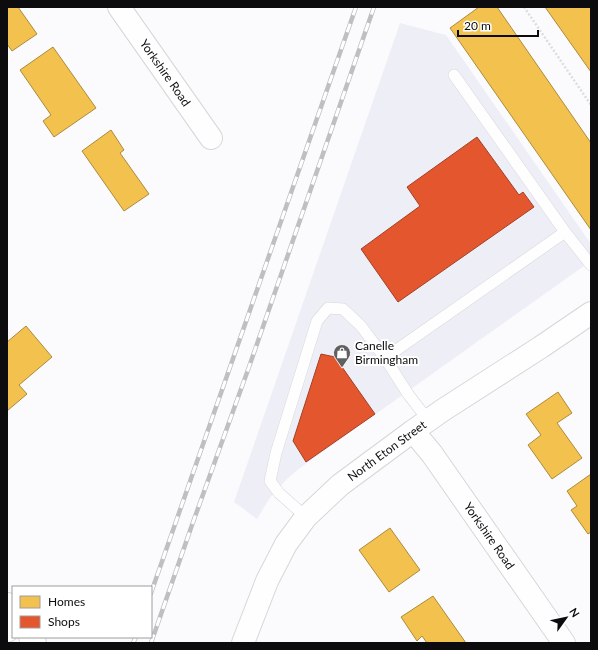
<svg xmlns="http://www.w3.org/2000/svg" width="598" height="650" font-family="Lato,sans-serif">
  <style>
    .built { fill: #eeeef7 }
    .homes { fill: #f2c14e; stroke: #ad8b3b }
    .shops { fill: #e4572e; stroke: #a34024 }
    .lines { fill: none; stroke-linecap: round; stroke-linejoin: round }
    .lane-casing { stroke: #d7d7d9; stroke-width: 12 }
    .street-casing { stroke: #d7d7d9; stroke-width: 24 }
    .secondary-casing { stroke: #d7d7d9; stroke-width: 24 }
    .path { stroke: #ddddde; stroke-width: 2.5; stroke-dasharray: 2 2; stroke-linecap: butt }
    .lane { stroke: #fefeff; stroke-width: 11 }
    .street { stroke: #fefeff; stroke-width: 22 }
    .secondary { stroke: #fefeff; stroke-width: 22 }
    .rail-casing { stroke: #bfbfbf; stroke-width: 4.5 }
    .rail { stroke: #fff; stroke-width: 3; stroke-dasharray: 9; stroke-linecap: butt }
    .labels { text-anchor: middle; stroke-width: 4; stroke-linejoin: round; paint-order: stroke }
    .street-label { font-size: 12px; fill: #0c0c0e; stroke: #fff }
    .poi-label { font-size: 12px; fill: #0c0c0e; stroke: #fff; text-anchor: start }
  </style>
  <rect width="100%" height="100%" fill="#fbfbfe"/>
  <path class="built" d="M 400,23 L 446,35 L 591,244 L 591,261 L 300,468 L 287,479 L 269,499 L 257,519 L 234,502 Z"/>
  <g class="homes">
    <path d="M 7,7 L 18,7 L 37,34 L 12,51 L 7,44 Z"/>
    <path d="M 479,7 L 497,7 L 591,143 L 591,230 L 450,28 Z"/>
    <path d="M 545,7 L 591,7 L 591,72 Z"/>
    <path d="M 53,47 L 96,108 L 54,137 L 43,121 L 51,115 L 20,70 Z"/>
    <path d="M 111,130 L 124,150 L 120,153 L 149,194 L 124,211 L 82,151 Z"/>
    <path d="M 26,326 L 52,357 L 19,385 L 27,394 L 7,411 L 7,342 Z"/>
    <path d="M 558,392 L 572,413 L 557,423 L 582,458 L 552,479 L 528,445 L 541,435 L 526,414 Z"/>
    <path d="M 591,474 L 591,532 L 588,534 L 571,510 L 577,506 L 567,491 Z"/>
    <path d="M 390,528 L 420,570 L 389,592 L 359,550 Z"/>
    <path d="M 433,596 L 466,643 L 427,643 L 422,636 L 417,641 L 401,617 Z"/>
  </g>
  <g class="shops">
    <path d="M 477,137 L 519,195 L 523,192 L 534,207 L 398,302 L 361,249 L 420,206 L 407,187 Z"/>
    <path d="M 321,354 L 335,357 L 375,414 L 306,462 L 293,441 Z"/>
  </g>
  <g class="lines">
    <defs>
      <g id="lane">
        <path d="M 454,75 L 565,232 L 591,265"/>
        <path d="M 385,358 L 565,232"/>
        <path d="M 306,517 L 279,493 L 270,481 L 276,453 L 317,321 L 328,308 L 343,309 L 361,326 L 385,358 L 408,394 L 428,420"/>
      </g>
      <g id="street">
        <path d="M 119,7 L 211,138"/>
        <path d="M 413,431 L 432,454 L 564,643"/>
      </g>
      <g id="secondary">
        <path d="M 7,604 L 13,612"/>
        <path d="M 7,631 L 13,626"/>
        <path d="M 30,637 L 35,643"/>
        <path d="M 243,643 L 267,581 L 286,544 L 306,517 L 340,485 L 413,431 L 443,410 L 541,347 L 591,313"/>
      </g>
    </defs>
    <use href="#lane" class="lane-casing"/>
    <use href="#street" class="street-casing"/>
    <use href="#secondary" class="secondary-casing"/>
    <path class="path" d="M 524,7 L 591,105"/>
    <use href="#lane" class="lane"/>
    <use href="#street" class="street"/>
    <use href="#secondary" class="secondary"/>
    <defs>
      <g id="rail">
        <path d="M 151,593 L 356,7"/>
        <path d="M 133,643 L 136,637"/>
        <path d="M 151,643 L 192,525 L 249,367 L 374,7"/>
      </g>
    </defs>
    <use href="#rail" class="rail-casing"/>
    <use href="#rail" class="rail"/>
  </g>
  <defs>
    <symbol id="shop-pin" viewBox="-11 -11 22 30"><path d="M0 17L-7.5 6A9.5 9.5 0 1 1 7.5 6Z" fill="#606062" stroke="#fff"/><path d="M-5-2.5h2.3a2.7 3.5 0 0 1 5.4 0H5L5.5 6h-11ZM-1.5-2.5h3a1.5 2.3 0 0 0-3 0Z" fill="#fff"/></symbol>
  </defs>
  <g fill-rule="evenodd">
    <use href="#shop-pin" x="332" y="343" width="20" height="27"/>
  </g>
  <g class="labels">
    <g class="street-label">
      <text transform="translate(165 73) rotate(55)" y="4">Yorkshire Road</text>
      <text transform="translate(387 451) rotate(-36)" y="4">North Eton Street</text>
      <text transform="translate(489 536) rotate(55)" y="4">Yorkshire Road</text>
    </g>
    <g class="poi-label">
      <text x="355" y="350">Canelle<tspan x="355" dy="14">Birmingham</tspan></text>
    </g>
  </g>
  <rect width="598" height="650" fill="none" stroke="#0c0c0e" stroke-width="16"/>
  <rect x="12" y="586" width="140" height="52" fill="#ffffff" stroke="#9e9e9f"/>
  <rect x="20" y="596" width="20" height="12" fill="#f2c14e" stroke="#9e9e9f"/>
  <text x="48" y="606" font-size="12" fill="#0c0c0e">Homes</text>
  <rect x="20" y="616" width="20" height="12" fill="#e4572e" stroke="#9e9e9f"/>
  <text x="48" y="626" font-size="12" fill="#0c0c0e">Shops</text>
  <g transform="translate(566 618) rotate(57)" stroke="#ffffff" stroke-width="3" paint-order="stroke">
  <path d="M0-3L7 15L0 10L-7 15Z" fill="#0c0c0e"/>
  <text y="-6" font-size="11" font-weight="bold" text-anchor="middle" fill="#0c0c0e">N</text>
  </g>
  <path d="M458 30v6h80v-6" fill="none" stroke="#0c0c0e" stroke-width="2"/>
  <text x="464" y="30" font-size="12" fill="#0c0c0e" stroke="#ffffff" stroke-width="3" paint-order="stroke">20 m</text>
</svg>
